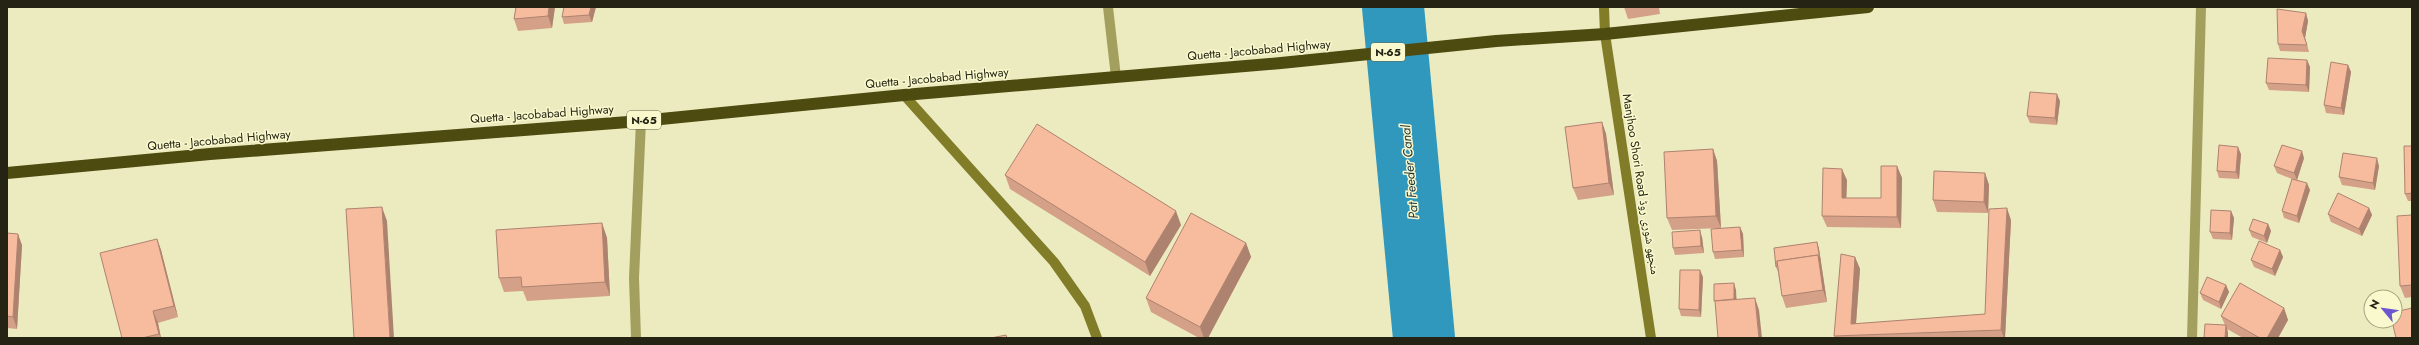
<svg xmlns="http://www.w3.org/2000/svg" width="2419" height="345" font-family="Jost,'Noto Naskh Arabic',sans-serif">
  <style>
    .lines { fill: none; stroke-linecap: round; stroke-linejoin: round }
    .river { stroke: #3198bd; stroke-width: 62 }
    .lane { stroke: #a3a05f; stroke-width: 10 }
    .street { stroke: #a3a05f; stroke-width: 10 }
    .secondary { stroke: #807c27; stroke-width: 10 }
    .highway { stroke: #4e4b10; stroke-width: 12 }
    .wall { fill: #d4a188 }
    .shaded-wall { fill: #ad836f }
    .building { fill: #f7bb9e; stroke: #ad836f }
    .labels { text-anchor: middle; stroke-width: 3; stroke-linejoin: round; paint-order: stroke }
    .shield { fill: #f9f9cd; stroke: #65644c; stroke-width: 1 }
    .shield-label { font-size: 11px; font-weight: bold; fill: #252414 }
    .street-label { font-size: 12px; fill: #252414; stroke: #f9f9cd }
    .water-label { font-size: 13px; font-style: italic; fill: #192f39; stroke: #f9f9cd }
  </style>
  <rect width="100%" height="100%" fill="#ecebc0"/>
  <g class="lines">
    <path class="river" d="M 1393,7 L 1424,338"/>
    <path class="lane" d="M 636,338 L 634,278 L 641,121"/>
    <g class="street">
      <path d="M 1108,7 L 1116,77"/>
      <path d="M 2192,338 L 2201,7"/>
    </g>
    <g class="secondary">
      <path d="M 1604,7 L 1605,34 L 1651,338"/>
      <path d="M 904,95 L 1054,262 L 1085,306 L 1097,338"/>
    </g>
    <path class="highway" d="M 7,173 L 210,154 L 641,121 L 904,95 L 1281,63 L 1496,41 L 1605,34 L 1868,7"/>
  </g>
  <g class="wall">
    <path d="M 516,7 L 555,7 L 552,28 L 518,31 L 514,19 Z"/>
    <path d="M 596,7 L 592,22 L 564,24 L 562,17 Z"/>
    <path d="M 1624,7 L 1659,7 L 1660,14 L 1628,19 Z"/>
    <path d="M 2306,13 L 2308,21 L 2305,38 L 2309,52 L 2280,51 L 2278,44 Z"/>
    <path d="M 2307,60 L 2310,67 L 2309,92 L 2269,90 L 2266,83 Z"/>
    <path d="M 2348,65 L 2351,72 L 2344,115 L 2326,113 L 2324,105 Z"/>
    <path d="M 2060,101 L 2057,125 L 2030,123 L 2027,116 Z"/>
    <path d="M 1602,122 L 1606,134 L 1614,195 L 1578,200 L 1573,188 Z"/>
    <path d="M 2412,146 L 2412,201 L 2408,201 L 2405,194 Z"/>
    <path d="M 1713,149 L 1717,161 L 1721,228 L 1672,230 L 1667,218 Z"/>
    <path d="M 2241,154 L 2239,179 L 2219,178 L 2217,171 Z"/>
    <path d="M 2304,158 L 2297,180 L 2310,190 L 2299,223 L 2284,218 L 2282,211 L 2292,179 L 2277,173 L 2274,166 Z"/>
    <path d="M 1897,166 L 1902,178 L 1901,228 L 1827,227 L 1822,216 L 1847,180 L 1846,198 L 1881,198 Z"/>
    <path d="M 2379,166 L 2375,190 L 2342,185 L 2339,177 Z"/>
    <path d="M 1985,173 L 1989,185 L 1988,213 L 1937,212 L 1933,200 Z"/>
    <path d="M 1005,175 L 1181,225 L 1150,276 L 1010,189 Z"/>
    <path d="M 2369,208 L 2372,215 L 2362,236 L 2331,222 L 2328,214 Z"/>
    <path d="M 2231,211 L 2234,218 L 2232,240 L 2213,239 L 2210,232 Z"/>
    <path d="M 2412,215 L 2412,297 L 2405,298 L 2400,286 Z"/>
    <path d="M 2011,220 L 2005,338 L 1835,338 L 1834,336 L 1855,257 L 1860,269 L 1856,324 L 1985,314 Z"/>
    <path d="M 602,223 L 607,238 L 610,296 L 527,301 L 523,291 L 504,292 L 499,278 Z"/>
    <path d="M 2268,224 L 2271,231 L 2267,243 L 2252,237 L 2249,230 Z"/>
    <path d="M 1740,227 L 1743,234 L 1744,257 L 1715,259 L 1713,252 Z"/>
    <path d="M 7,233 L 22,245 L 17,329 L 7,328 Z"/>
    <path d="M 1702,237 L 1704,253 L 1675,255 L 1673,248 Z"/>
    <path d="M 157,239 L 161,250 L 178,317 L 158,323 L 161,338 L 122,338 Z"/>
    <path d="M 1817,242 L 1819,249 L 1827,302 L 1786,308 L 1782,296 L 1778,272 L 1776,267 Z"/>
    <path d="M 1246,243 L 1251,257 L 1208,338 L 1199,338 L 1151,312 L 1146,298 Z"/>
    <path d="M 2280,250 L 2283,257 L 2275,276 L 2254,267 L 2251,260 Z"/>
    <path d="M 1703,277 L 1701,317 L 1681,316 L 1679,309 Z"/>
    <path d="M 2226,285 L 2229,292 L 2221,309 L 2203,300 L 2200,293 Z"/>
    <path d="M 2284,308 L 2288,320 L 2278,338 L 2243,338 L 2227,329 L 2228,332 L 2225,325 L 2221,316 Z"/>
  </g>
  <g class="shaded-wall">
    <path d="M 549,7 L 555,7 L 552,28 L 548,16 Z"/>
    <path d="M 591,7 L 596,7 L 592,22 L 589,15 Z"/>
    <path d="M 2306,13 L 2308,21 L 2305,38 L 2309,52 L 2302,31 Z"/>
    <path d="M 2307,60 L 2310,67 L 2309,92 L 2306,85 Z"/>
    <path d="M 2348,65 L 2351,72 L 2344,115 L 2341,108 Z"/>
    <path d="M 2057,94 L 2060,101 L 2057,125 L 2055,118 Z"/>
    <path d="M 1602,122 L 1606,134 L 1614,195 L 1609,183 Z"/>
    <path d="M 2238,147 L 2241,154 L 2239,179 L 2236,172 Z"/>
    <path d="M 1713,149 L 1717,161 L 1721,228 L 1716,216 Z"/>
    <path d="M 2302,151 L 2304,158 L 2297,180 L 2294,173 Z"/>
    <path d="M 2377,158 L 2379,166 L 2375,190 L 2373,183 Z"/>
    <path d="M 1897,166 L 1902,178 L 1901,228 L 1897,217 Z"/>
    <path d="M 1842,169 L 1847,180 L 1846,210 L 1842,198 Z"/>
    <path d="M 1985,173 L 1989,185 L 1988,213 L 1984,202 Z"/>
    <path d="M 2307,183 L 2310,190 L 2299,223 L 2297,216 Z"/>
    <path d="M 382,207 L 387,221 L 394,338 L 390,338 Z"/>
    <path d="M 2007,208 L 2011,220 L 2005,338 L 2004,338 L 2001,330 Z"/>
    <path d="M 2369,208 L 2372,215 L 2362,236 L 2359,229 Z"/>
    <path d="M 1176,211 L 1181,225 L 1150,276 L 1145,262 Z"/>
    <path d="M 2231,211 L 2234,218 L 2232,240 L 2230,233 Z"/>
    <path d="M 602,223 L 607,238 L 610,296 L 605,282 Z"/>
    <path d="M 2268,224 L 2271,231 L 2267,243 L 2264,236 Z"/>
    <path d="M 1740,227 L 1743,234 L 1744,257 L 1742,250 Z"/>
    <path d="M 1700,230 L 1702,237 L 1704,253 L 1701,246 Z"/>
    <path d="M 18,234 L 22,245 L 17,329 L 13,317 Z"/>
    <path d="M 157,239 L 161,250 L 178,317 L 174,306 Z"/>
    <path d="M 1817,242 L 1819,249 L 1827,302 L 1823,290 L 1818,255 Z"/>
    <path d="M 1246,243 L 1251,257 L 1208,338 L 1204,338 L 1200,327 Z"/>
    <path d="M 2280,250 L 2283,257 L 2275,276 L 2272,269 Z"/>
    <path d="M 1855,257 L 1860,269 L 1855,336 L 1851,324 Z"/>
    <path d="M 1700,270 L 1703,277 L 1701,317 L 1699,310 Z"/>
    <path d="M 1734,283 L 1736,290 L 1737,308 L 1734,300 Z"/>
    <path d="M 2226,285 L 2229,292 L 2221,309 L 2219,302 Z"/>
    <path d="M 1755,298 L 1759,310 L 1762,338 L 1759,338 Z"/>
    <path d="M 2284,308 L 2288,320 L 2278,338 L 2267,338 Z"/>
    <path d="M 153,311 L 158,323 L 161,338 L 159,334 Z"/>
    <path d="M 2226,325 L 2228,332 L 2228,338 L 2225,338 Z"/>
  </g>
  <g class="building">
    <path d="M 516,7 L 549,7 L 548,16 L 514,19 Z"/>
    <path d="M 564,7 L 591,7 L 589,15 L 562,17 Z"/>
    <path d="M 2277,9 L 2306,13 L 2302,31 L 2307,45 L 2278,44 Z"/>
    <path d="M 2268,58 L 2307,60 L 2306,85 L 2266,83 Z"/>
    <path d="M 2331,62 L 2348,65 L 2341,108 L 2324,105 Z"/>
    <path d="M 2030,92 L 2057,94 L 2055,118 L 2027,116 Z"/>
    <path d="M 1602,122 L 1609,183 L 1573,188 L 1565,127 Z"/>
    <path d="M 1037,124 L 1176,211 L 1145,262 L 1005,175 Z"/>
    <path d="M 2219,145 L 2238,147 L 2236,172 L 2217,171 Z"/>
    <path d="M 2282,145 L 2302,151 L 2294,173 L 2274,166 Z"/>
    <path d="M 2404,146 L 2412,146 L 2412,193 L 2405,194 Z"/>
    <path d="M 1713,149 L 1716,216 L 1667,218 L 1664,152 Z"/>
    <path d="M 2343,153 L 2377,158 L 2373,183 L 2339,177 Z"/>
    <path d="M 1881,166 L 1897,166 L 1897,217 L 1822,216 L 1823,168 L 1842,169 L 1842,198 L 1881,198 Z"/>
    <path d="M 1934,171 L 1985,173 L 1984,202 L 1933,200 Z"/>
    <path d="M 2292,179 L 2307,183 L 2297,216 L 2282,211 Z"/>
    <path d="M 2338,193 L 2369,208 L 2359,229 L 2328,214 Z"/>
    <path d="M 382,207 L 390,338 L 354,338 L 346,209 Z"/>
    <path d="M 2007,208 L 2001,330 L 1834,336 L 1841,254 L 1855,257 L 1851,324 L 1985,314 L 1989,209 Z"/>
    <path d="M 2211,210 L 2231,211 L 2230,233 L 2210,232 Z"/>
    <path d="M 1191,213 L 1246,243 L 1200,327 L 1146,298 Z"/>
    <path d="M 2412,215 L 2412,285 L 2400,286 L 2397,216 Z"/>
    <path d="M 2253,219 L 2268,224 L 2264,236 L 2249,230 Z"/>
    <path d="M 602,223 L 605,282 L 522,287 L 521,277 L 499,278 L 496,230 Z"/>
    <path d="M 1740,227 L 1742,250 L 1713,252 L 1711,229 Z"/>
    <path d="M 1700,230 L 1701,246 L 1673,248 L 1672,232 Z"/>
    <path d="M 7,233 L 18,234 L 13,317 L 7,316 Z"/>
    <path d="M 157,239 L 174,306 L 153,311 L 159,334 L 142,338 L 122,338 L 100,253 Z"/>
    <path d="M 2259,241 L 2280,250 L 2272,269 L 2251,260 Z"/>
    <path d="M 1817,242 L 1820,260 L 1818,255 L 1777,261 L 1777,266 L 1776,267 L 1774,248 Z"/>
    <path d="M 1818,255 L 1823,290 L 1782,296 L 1777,261 Z"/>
    <path d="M 1680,270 L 1700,270 L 1699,310 L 1679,309 Z"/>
    <path d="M 2207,277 L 2226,285 L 2219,302 L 2200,293 Z"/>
    <path d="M 1734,283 L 1734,299 L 1714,301 L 1714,284 Z"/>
    <path d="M 2240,283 L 2284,308 L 2267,338 L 2260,338 L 2221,316 Z"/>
    <path d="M 1755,298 L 1759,338 L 1718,338 L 1715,301 Z"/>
    <path d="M 2412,308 L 2412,338 L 2396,338 L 2392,321 L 2395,321 L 2395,312 Z"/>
    <path d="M 2205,324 L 2226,325 L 2225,338 L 2204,338 Z"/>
    <path d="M 1006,335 L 1007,338 L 991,338 Z"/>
  </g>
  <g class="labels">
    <g class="shield">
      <rect x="1371" y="43" width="34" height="18" rx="3"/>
      <rect x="627" y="111" width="34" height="18" rx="3"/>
    </g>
    <g class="shield-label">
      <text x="1388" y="56">N-65</text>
      <text x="644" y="124">N-65</text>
    </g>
    <g class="street-label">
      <text transform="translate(1259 50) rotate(-5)" y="4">Quetta - Jacobabad Highway</text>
      <text transform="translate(937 78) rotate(-5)" y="4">Quetta - Jacobabad Highway</text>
      <text transform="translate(542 114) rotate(-4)" y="4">Quetta - Jacobabad Highway</text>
      <text transform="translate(219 140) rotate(-5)" y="4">Quetta - Jacobabad Highway</text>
      <text transform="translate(1641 184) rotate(81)" y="4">Manjhoo Shori Road منجھو شوری روڈ</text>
    </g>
    <g class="water-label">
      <text transform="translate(1409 172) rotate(-95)" y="5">Pat Feeder Canal</text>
    </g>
  </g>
  <rect width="2419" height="345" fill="none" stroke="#252414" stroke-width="16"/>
  <g transform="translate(2383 309) rotate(299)"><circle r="19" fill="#f9f9cd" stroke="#a4a483"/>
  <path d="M0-3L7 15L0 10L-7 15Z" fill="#6b56d0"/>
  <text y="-6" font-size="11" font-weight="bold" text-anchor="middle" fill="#252414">N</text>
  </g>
</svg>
